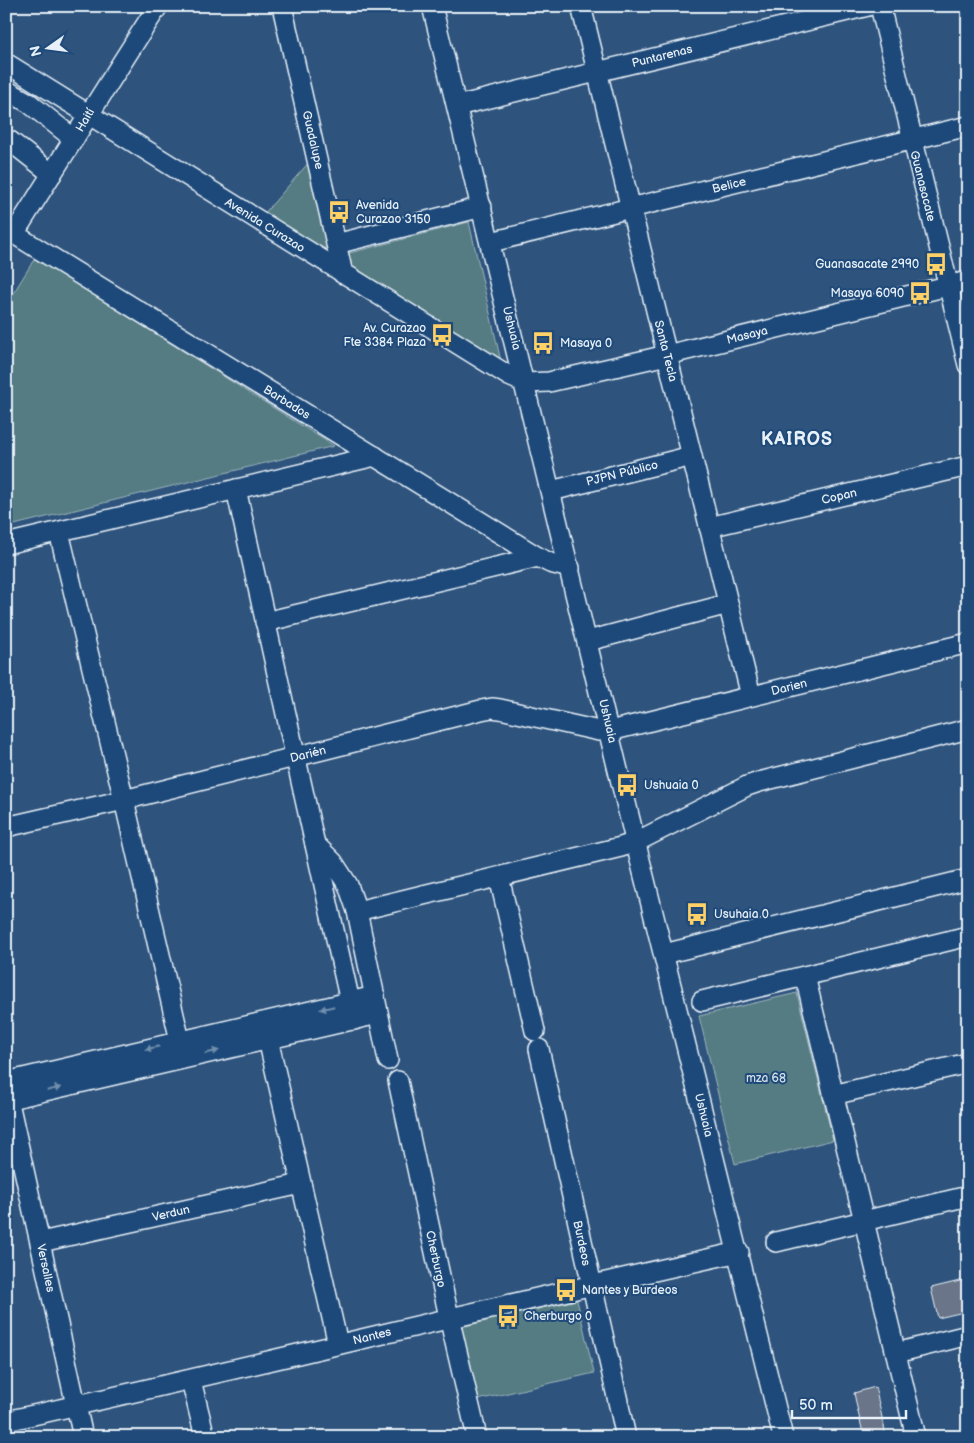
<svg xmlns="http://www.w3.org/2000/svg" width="974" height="1443" font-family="'Balsamiq Sans',sans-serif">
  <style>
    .green { fill: #547c82; stroke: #9eb6bd }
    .building { fill: #6a7589; stroke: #e8f1f8 }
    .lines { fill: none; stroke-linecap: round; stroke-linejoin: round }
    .minor-casing { stroke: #e8f1f8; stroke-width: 22 }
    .minor { stroke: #1f4a7a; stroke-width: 19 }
    .oneway { fill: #6f8dac }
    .labels { text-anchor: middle; stroke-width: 4; stroke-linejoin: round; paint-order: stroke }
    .street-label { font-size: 12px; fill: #e8f1f8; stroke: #1f4a7a }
    .poi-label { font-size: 12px; fill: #e8f1f8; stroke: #1f4a7a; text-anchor: start }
    .park-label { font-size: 12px; fill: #d2dfe6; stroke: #1f4a7a }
    .district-label { font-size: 18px; font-weight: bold; letter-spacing: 1px; fill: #e8f1f8; stroke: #1f4a7a }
  </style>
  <rect width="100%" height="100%" fill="#2e537d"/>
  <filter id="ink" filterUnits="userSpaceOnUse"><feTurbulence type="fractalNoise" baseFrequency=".02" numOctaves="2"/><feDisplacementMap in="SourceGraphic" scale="10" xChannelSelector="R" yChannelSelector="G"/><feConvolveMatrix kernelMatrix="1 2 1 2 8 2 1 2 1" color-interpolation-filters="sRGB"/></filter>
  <g filter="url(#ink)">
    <g class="green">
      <path d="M 310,161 L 335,260 L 263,215 Z"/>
      <path d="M 469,222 L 503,370 L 350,268 L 346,254 Z"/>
      <path d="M 35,258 L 334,446 L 6,527 L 6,305 Z"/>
      <path d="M 797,993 L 833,1140 L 735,1164 L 699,1016 Z"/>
      <path d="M 577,1300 L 594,1373 L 478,1400 L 461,1327 Z"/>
    </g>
    <g class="building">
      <path d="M 968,1279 L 968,1311 L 938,1318 L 931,1288 Z"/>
      <path d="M 875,1387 L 884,1426 L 886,1437 L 864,1437 L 858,1412 L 854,1393 Z"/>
    </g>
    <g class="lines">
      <defs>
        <g id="minor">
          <path d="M 282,6 L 343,274"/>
          <path d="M 432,6 C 502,284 569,562 635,840 C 683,1040 735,1238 783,1437"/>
          <path d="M 581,6 L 751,696"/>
          <path d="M 880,6 L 968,365"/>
          <path d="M 6,63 L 509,376 L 525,383 L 549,382 L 667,355 L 968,281"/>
          <path d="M 6,90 L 29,103 L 74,139"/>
          <path d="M 457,106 L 868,6"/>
          <path d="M 6,140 L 10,141 L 52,174"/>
          <path d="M 6,229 L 538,557 L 550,563 L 570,568"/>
          <path d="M 14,234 C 62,158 109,82 158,6"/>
          <path d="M 491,242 L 968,126"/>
          <path d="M 336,244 L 482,207"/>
          <path d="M 236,489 L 354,1020"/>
          <path d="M 551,491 L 692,456"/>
          <path d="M 709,527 L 968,466"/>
          <path d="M 59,532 L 124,800 L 184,1058"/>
          <path d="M 6,544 L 375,456"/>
          <path d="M 265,622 L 538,557"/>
          <path d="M 588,641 L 728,604"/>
          <path d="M 6,827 L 124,800 L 481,710 L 492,708 L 500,709 L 599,731 L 610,731 L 968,643"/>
          <path d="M 315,844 L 333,862 L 348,885 L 357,911 L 388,1060"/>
          <path d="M 499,877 L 535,1031"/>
          <path d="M 357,911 L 621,847 L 636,842 L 747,786 L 759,782 L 968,729"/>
          <path d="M 664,954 L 968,879"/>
          <path d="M 805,976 L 916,1437"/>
          <path d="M 702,1001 L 968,936"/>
          <path d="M 268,1039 L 338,1344"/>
          <path d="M 539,1049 L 626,1437"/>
          <path d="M 398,1081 L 449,1317 L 477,1437"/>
          <path d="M 6,1082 L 375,996"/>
          <path d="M 6,1089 L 83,1437"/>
          <path d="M 833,1095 L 968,1063"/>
          <path d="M 6,1100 L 378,1014"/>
          <path d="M 41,1242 L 301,1184"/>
          <path d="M 776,1242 L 968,1196"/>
          <path d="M 896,1353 L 968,1335"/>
          <path d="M 191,1380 L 205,1437"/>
          <path d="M 6,1421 C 251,1367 494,1306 739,1252"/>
        </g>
      </defs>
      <use href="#minor" class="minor-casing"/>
      <use href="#minor" class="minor"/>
    </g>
    <defs><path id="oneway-solid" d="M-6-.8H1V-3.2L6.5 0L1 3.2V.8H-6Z" transform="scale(1.25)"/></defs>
    <g class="oneway">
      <use href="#oneway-solid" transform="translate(327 1008) rotate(167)"/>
      <use href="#oneway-solid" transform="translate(152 1048) rotate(167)"/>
      <use href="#oneway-solid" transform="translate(212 1052) rotate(-13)"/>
      <use href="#oneway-solid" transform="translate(54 1089) rotate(-13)"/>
    </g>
  </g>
  <defs>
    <symbol id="bus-bare" viewBox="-9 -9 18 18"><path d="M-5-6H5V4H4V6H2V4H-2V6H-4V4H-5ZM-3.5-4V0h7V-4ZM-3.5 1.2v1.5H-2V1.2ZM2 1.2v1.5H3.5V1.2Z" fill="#ffd166" stroke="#1f4a7a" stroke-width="2.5" paint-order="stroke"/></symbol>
  </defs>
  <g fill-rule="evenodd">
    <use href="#bus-bare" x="323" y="196" width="32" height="32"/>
    <use href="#bus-bare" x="920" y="248" width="32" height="32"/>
    <use href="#bus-bare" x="904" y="277" width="32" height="32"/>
    <use href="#bus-bare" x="426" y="319" width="32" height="32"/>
    <use href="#bus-bare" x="527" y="327" width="32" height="32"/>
    <use href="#bus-bare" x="611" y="769" width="32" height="32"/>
    <use href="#bus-bare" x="681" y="898" width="32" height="32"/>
    <use href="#bus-bare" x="550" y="1274" width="32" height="32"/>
    <use href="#bus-bare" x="492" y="1300" width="32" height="32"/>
  </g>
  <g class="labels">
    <g class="street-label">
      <text transform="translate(662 56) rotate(-14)" y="4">Puntarenas</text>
      <text transform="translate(85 120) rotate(-60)" y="4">Haití</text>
      <text transform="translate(313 140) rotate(77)" y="4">Guadalupe</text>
      <text transform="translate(729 185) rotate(-14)" y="4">Belice</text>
      <text transform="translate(923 186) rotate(76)" y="4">Guanasacate</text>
      <text transform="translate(265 225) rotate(32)" y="4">Avenida Curazao</text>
      <text transform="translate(512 328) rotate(76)" y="4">Ushuaia</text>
      <text transform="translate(747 335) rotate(-14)" y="4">Masaya</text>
      <text transform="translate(666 351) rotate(76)" y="4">Santa Tecla</text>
      <text transform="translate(287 402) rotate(32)" y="4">Barbados</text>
      <text transform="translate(622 473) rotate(-14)" y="4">PJPN Público</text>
      <text transform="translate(839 496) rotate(-13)" y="4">Copan</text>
      <text transform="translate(789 687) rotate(-14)" y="4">Darien</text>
      <text transform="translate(608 721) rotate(77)" y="4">Ushuaia</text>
      <text transform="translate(308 754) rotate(-14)" y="4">Darién</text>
      <text transform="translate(704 1115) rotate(76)" y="4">Ushuaia</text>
      <text transform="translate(171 1213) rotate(-13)" y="4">Verdun</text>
      <text transform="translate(582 1243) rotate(78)" y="4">Burdeos</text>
      <text transform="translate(436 1259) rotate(78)" y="4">Cherburgo</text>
      <text transform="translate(46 1268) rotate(78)" y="4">Versalles</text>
      <text transform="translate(372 1336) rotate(-14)" y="4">Nantes</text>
    </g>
    <g class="poi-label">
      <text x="356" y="209">Avenida<tspan x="356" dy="14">Curazao 3150</tspan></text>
      <text x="919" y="268" text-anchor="end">Guanasacate 2990</text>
      <text x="904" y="297" text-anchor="end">Masaya 6090</text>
      <text x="426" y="332" text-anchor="end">Av. Curazao<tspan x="426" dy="14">Fte 3384 Plaza</tspan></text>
      <text x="560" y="347">Masaya 0</text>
      <text x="644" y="789">Ushuaia 0</text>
      <text x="714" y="918">Usuhaia 0</text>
      <text x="582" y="1294">Nantes y Burdeos</text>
      <text x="524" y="1320">Cherburgo 0</text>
    </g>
    <g class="park-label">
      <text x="766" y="1082">mza 68</text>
    </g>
    <g class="district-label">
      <text x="797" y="445">KAIROS</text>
    </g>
  </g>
  <rect width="974" height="1443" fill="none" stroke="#1f4a7a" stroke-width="25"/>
  <rect x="12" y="12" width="949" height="1418" fill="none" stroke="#e8f1f8" stroke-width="2" filter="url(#ink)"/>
  <g transform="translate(48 48) rotate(256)" stroke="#1f4a7a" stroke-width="4" paint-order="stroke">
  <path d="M0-4L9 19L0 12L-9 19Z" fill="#e8f1f8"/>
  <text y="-8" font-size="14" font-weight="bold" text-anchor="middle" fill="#e8f1f8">N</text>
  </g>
  <path d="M792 1410v8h114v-8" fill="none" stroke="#e8f1f8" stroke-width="2.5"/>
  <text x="799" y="1410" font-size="15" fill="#e8f1f8" stroke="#1f4a7a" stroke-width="4" paint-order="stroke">50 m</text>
</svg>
